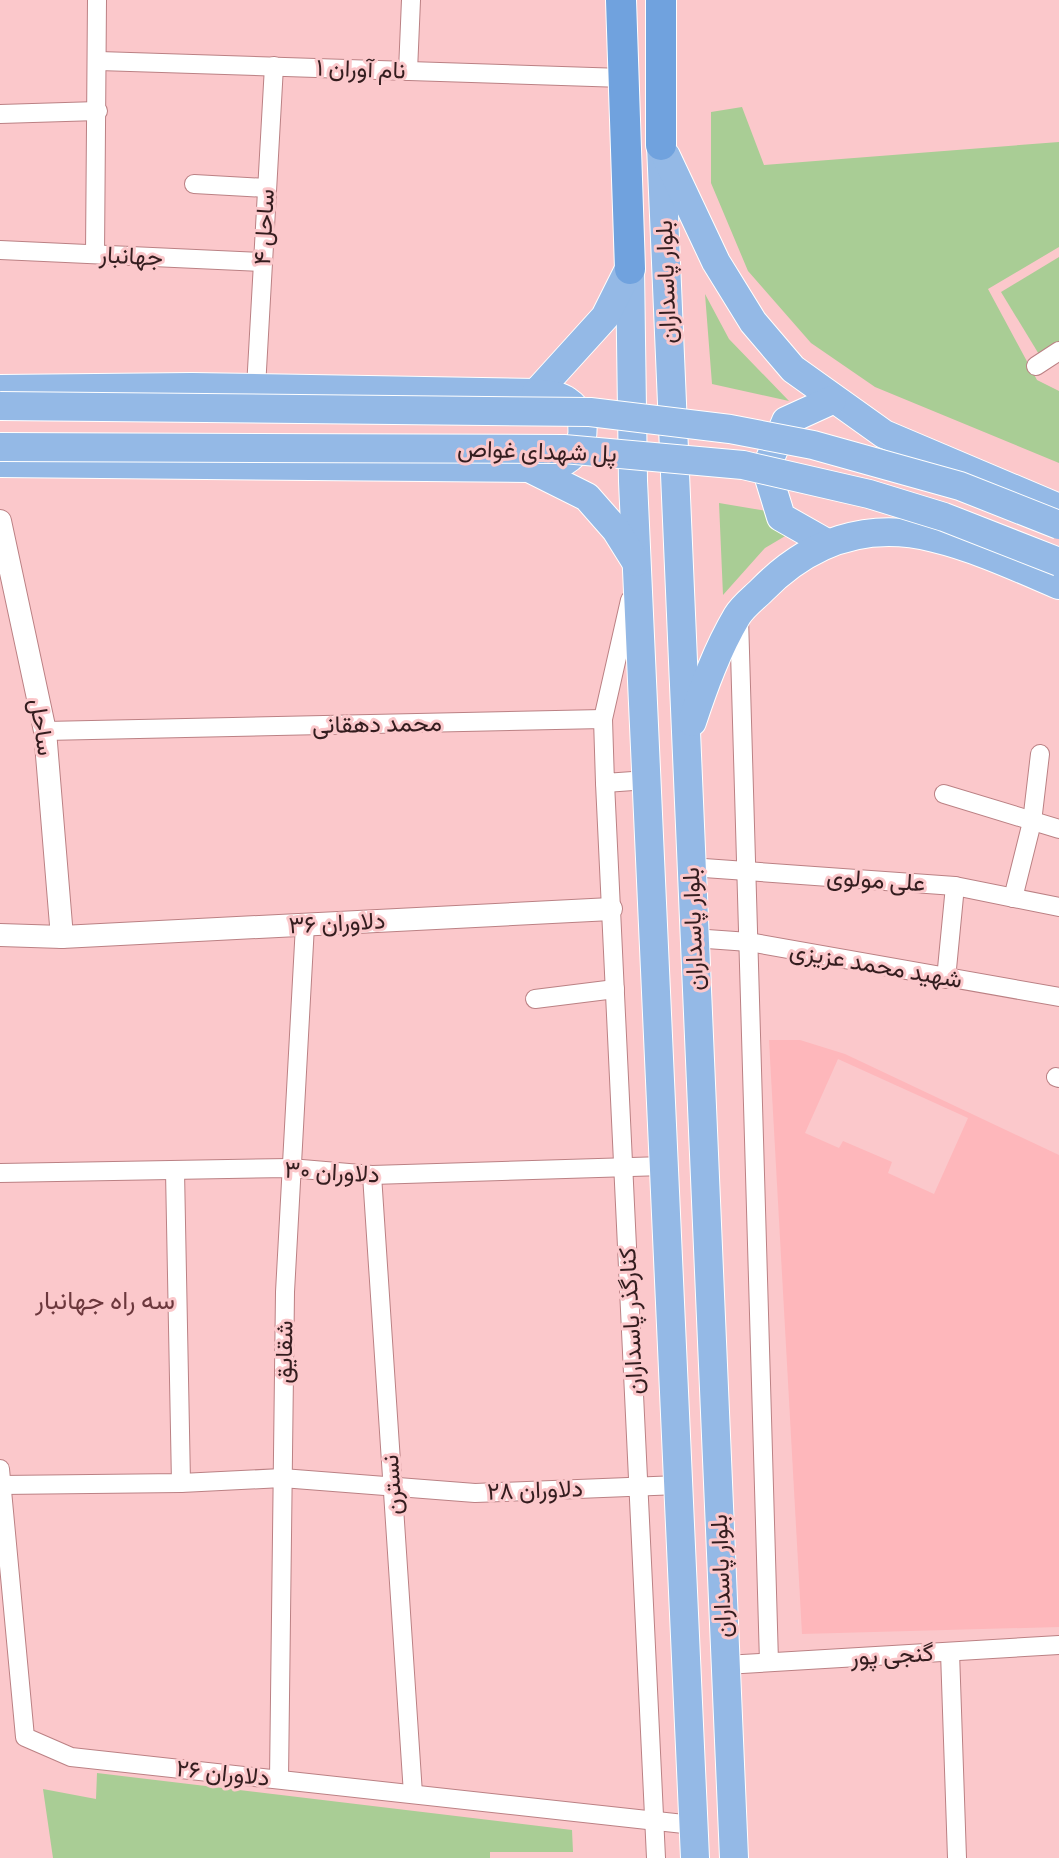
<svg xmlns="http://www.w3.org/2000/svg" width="1059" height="1858" font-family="Signika,Vazirmatn,sans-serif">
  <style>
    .built { fill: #feb7bb; fill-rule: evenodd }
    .green { fill: #a9cd95 }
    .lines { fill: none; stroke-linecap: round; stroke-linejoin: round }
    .minor-casing { stroke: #bb8184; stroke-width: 20 }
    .tertiary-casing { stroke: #bb8184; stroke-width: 24 }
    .primary-casing { stroke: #fff; stroke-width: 30 }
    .trunk-casing { stroke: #fff; stroke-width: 32 }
    .minor { stroke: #fff; stroke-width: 18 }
    .tertiary { stroke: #fff; stroke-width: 22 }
    .primary { stroke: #94b9e6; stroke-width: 28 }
    .trunk { stroke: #70a2de; stroke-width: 30 }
    .primary-bridge-casing { stroke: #fff; stroke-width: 30; stroke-linecap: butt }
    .primary-bridge { stroke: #94b9e6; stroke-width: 28 }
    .labels { text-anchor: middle; stroke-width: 6; stroke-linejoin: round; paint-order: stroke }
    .street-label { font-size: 24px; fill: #341d1f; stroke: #fbc8cb }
    .neighbourhood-label { font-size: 26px; fill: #6c383d; stroke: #fbc8cb }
  </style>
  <rect width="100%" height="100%" fill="#fbc8cb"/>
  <path class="built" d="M 769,1040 L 800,1040 L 845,1054 L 1059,1155 L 1059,1627 L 802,1634 ZM 838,1059 L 968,1118 L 934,1194 L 888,1173 L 892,1162 L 843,1141 L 839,1148 L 805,1133 Z"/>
  <g class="green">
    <path d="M 742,107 L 764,165 L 1059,142 L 1059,247 L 988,289 L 1037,380 L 1059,391 L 1059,463 L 875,387 L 811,343 L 748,271 L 711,183 L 711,112 Z"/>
    <path d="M 1059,257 L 1059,344 L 1040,356 L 1001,292 Z"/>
    <path d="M 705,294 L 729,339 L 789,401 L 712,384 Z"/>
    <path d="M 719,503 L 814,519 L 765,548 L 723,595 Z"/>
    <path d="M 97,1773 L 572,1830 L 573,1852 L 490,1852 L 490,1858 L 53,1858 L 43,1789 L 96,1799 Z"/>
  </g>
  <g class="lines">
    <defs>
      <g id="minor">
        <path d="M 99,61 L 623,78"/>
        <path d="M 408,71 L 411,0"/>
        <path d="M 0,114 L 98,111"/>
        <path d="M 194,184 L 267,188"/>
        <path d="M 0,250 L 262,262"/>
        <path d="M 95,254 L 97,0"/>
        <path d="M 1036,366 L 1059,351"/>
        <path d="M 256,388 L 274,66"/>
        <path d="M 739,617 L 769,1662"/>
        <path d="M 603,719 L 630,600"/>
        <path d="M 45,731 L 603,719 L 605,783 L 647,780"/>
        <path d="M 605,783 L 656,1858"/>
        <path d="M 944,794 L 1059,829"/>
        <path d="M 690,867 L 955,886 L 1059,907"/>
        <path d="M 1013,898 L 1032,822 L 1040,754"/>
        <path d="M 693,938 L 749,942 L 1059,997"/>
        <path d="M 946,979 L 955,886"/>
        <path d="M 535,999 L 615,989"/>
        <path d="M 1056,1077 L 1059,1078"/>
        <path d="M 0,1173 L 290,1168 L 372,1175 L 664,1166"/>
        <path d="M 372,1175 L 413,1794"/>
        <path d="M 0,1469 L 25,1737 L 71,1757 L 693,1825"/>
        <path d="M 181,1483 L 282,1478 L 475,1493 L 679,1485"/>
        <path d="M 1,1485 L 181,1483 L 175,1171"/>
        <path d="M 950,1652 L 957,1858"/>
        <path d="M 725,1665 L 1059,1645"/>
        <path d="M 279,1779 L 285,1292 L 305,925"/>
      </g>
      <g id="tertiary">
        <path d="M 0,521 L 45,731 L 62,937"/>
        <path d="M 0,935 L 62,937 L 611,909"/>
      </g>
      <g id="primary">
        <path d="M 661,145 L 734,1858"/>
        <path d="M 666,156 L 716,262 L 753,322 L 793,369 L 884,434 L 1059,508"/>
        <path d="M 630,269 L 633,481 L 695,1858"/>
        <path d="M 0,389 L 192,387 L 536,393 L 605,317 L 627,273"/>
        <path d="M 536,393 C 546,395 559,395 567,401 C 591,417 586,452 561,463"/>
        <path d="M 0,463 L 529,468 L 587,497 L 616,530 L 636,562"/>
        <path d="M 825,542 L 781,517 L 766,468 L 786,421 L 832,400"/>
        <path d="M 692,722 C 704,686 717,650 737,616 C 743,606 754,598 762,590 C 809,542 867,521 934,538 C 976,548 1019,568 1059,585"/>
      </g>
      <g id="trunk">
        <path d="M 621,0 L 630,269"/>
        <path d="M 661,145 L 661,0"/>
      </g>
    </defs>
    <use href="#minor" class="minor-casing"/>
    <use href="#tertiary" class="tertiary-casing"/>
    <use href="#primary" class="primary-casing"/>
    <use href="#trunk" class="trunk-casing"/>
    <use href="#minor" class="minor"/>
    <use href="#tertiary" class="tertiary"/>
    <use href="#primary" class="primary"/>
    <use href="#trunk" class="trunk"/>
    <defs>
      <g id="primary-bridge">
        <path d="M 0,406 L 590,412 L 730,429 L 813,445 L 960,486 L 1059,525"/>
        <path d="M 0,447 L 564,449 L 743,465 L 869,494 L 944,517 L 1059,562"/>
      </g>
    </defs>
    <use href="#primary-bridge" class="primary-bridge-casing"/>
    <use href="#primary-bridge" class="primary-bridge"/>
  </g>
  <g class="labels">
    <g class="street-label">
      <text transform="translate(361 69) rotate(2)" y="8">نام آوران ۱</text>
      <text transform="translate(264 227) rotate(-87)" y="8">ساحل ۴</text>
      <text transform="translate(131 256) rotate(3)" y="8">جهانبار</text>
      <text transform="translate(666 282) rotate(-92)" y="8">بلوار پاسداران</text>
      <text transform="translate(537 451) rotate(2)" y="8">پل شهدای غواص</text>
      <text transform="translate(377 724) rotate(-1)" y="8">محمد دهقانی</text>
      <text transform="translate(42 727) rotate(81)" y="8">ساحل</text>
      <text transform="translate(876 880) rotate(4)" y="8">علی مولوی</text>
      <text transform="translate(337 923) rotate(-3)" y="8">دلاوران ۳۶</text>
      <text transform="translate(693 929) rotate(-92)" y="8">بلوار پاسداران</text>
      <text transform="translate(876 965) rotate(10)" y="8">شهید محمد عزیزی</text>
      <text transform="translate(332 1172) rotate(3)" y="8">دلاوران ۳۰</text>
      <text transform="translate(631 1321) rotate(-93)" y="8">کنارگذر پاسداران</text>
      <text transform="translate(284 1352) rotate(-89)" y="8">شقایق</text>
      <text transform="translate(392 1485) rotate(-94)" y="8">نسترن</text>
      <text transform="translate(535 1490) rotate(-2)" y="8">دلاوران ۲۸</text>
      <text transform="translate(721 1576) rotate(-92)" y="8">بلوار پاسداران</text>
      <text transform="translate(892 1655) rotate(-3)" y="8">گنجی پور</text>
      <text transform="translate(223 1773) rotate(6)" y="8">دلاوران ۲۶</text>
    </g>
    <g class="neighbourhood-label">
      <text x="105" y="1309">سه راه جهانبار</text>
    </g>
  </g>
</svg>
